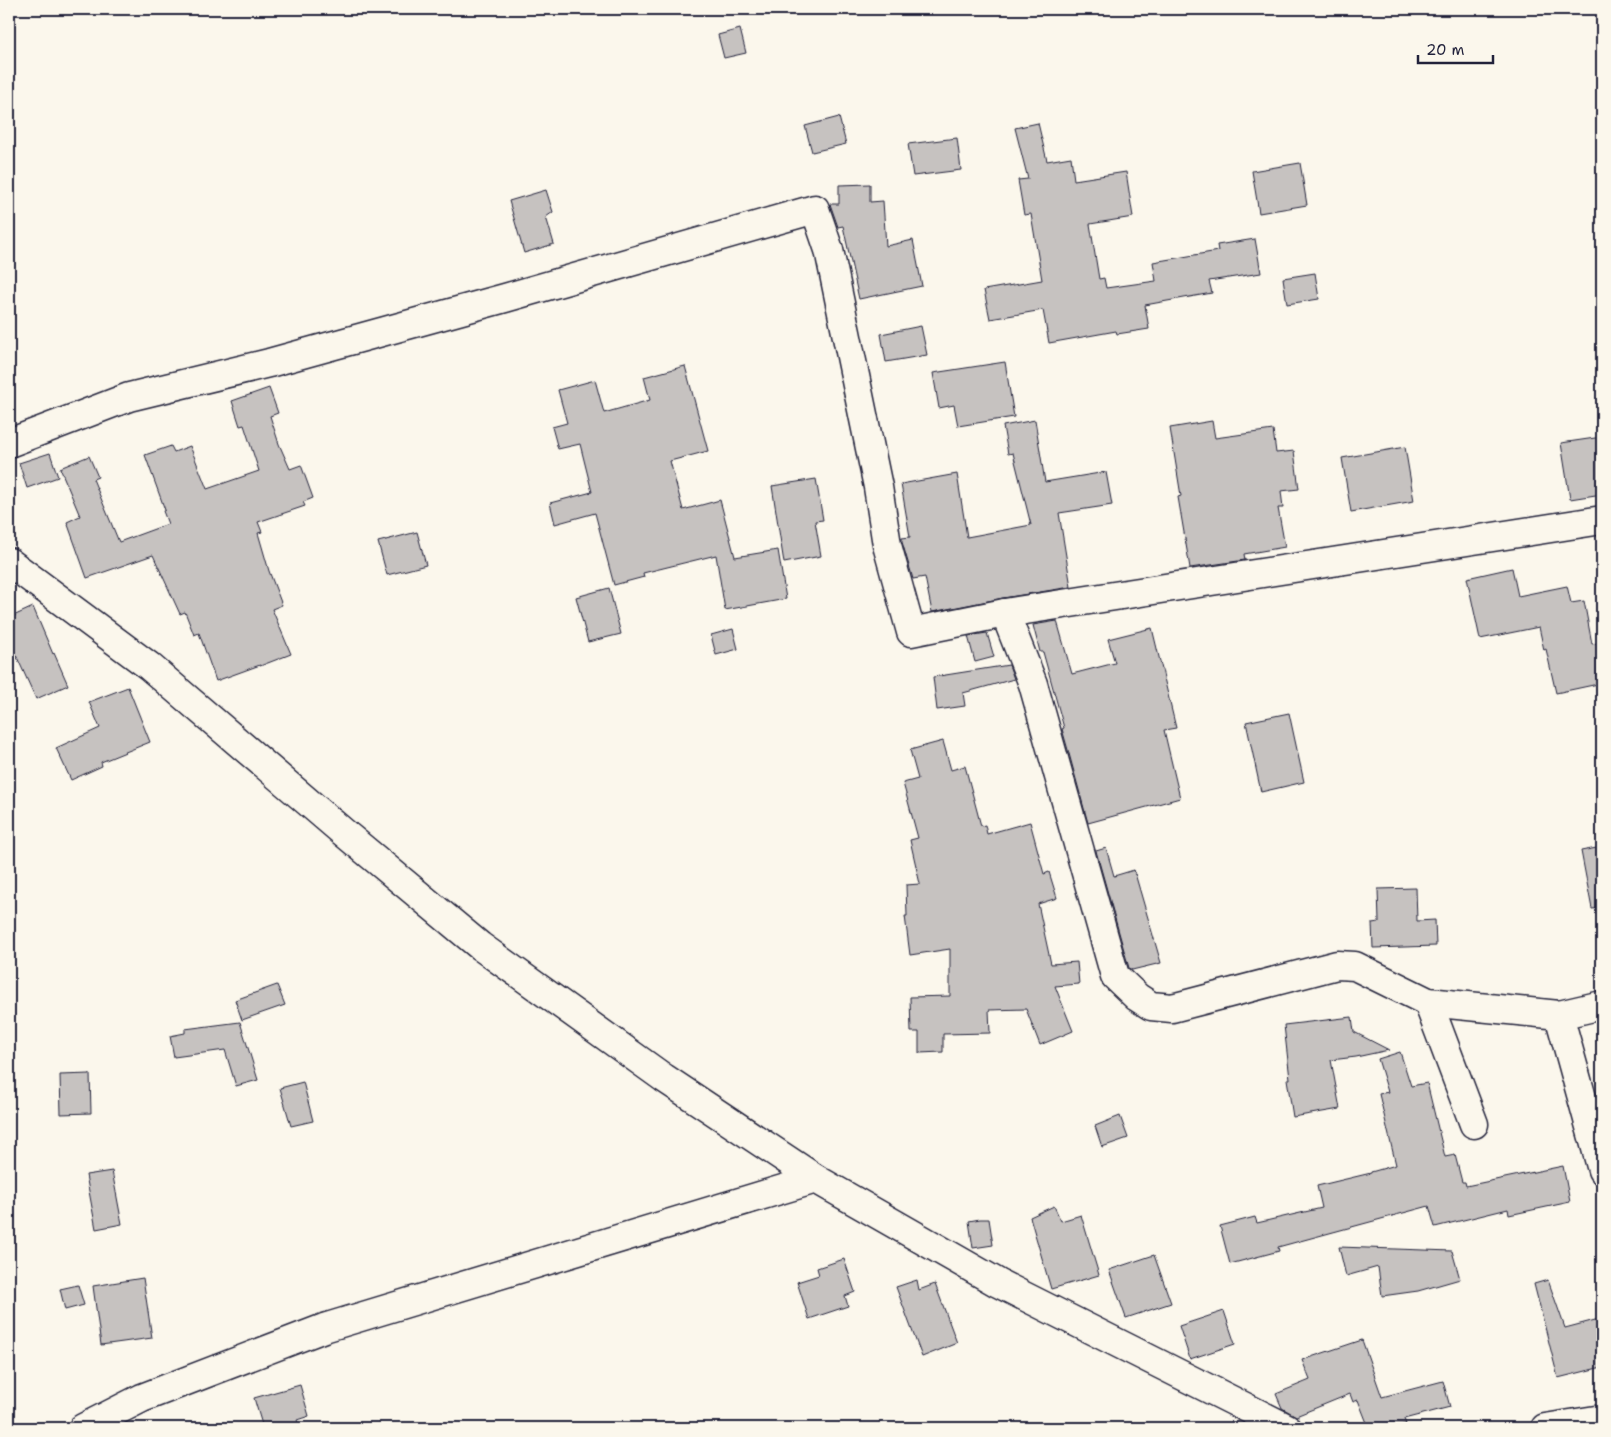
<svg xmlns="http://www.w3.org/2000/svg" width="1611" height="1437" font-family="'Shantell Sans',sans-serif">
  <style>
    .building { fill: #c6c2c0; stroke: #22223b }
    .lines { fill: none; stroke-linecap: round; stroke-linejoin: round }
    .minor-casing { stroke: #22223b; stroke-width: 31 }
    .minor { stroke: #fbf7ec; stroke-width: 28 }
  </style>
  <rect width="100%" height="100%" fill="#fbf7ec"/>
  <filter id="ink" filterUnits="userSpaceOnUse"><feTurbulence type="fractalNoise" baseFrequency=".02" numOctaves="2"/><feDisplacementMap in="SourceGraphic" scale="10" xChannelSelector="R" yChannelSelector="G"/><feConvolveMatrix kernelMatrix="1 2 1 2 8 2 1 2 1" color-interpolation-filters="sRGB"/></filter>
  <g filter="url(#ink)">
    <g class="building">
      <path d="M 740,29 L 746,53 L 724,58 L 718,35 Z"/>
      <path d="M 839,117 L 846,144 L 812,152 L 805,126 Z"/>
      <path d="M 1038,123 L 1047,161 L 1071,157 L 1074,180 L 1126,172 L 1133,217 L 1090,224 L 1099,279 L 1104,278 L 1106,288 L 1156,281 L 1153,262 L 1218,251 L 1217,245 L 1255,239 L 1261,273 L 1209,281 L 1212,293 L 1145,305 L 1149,329 L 1117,334 L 1116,331 L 1049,343 L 1043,310 L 990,319 L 984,290 L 1042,280 L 1031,214 L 1024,215 L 1018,180 L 1028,179 L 1015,128 Z"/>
      <path d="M 957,138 L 961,170 L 913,176 L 908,144 Z"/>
      <path d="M 1300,163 L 1307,205 L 1259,213 L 1252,171 Z"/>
      <path d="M 870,184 L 870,202 L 883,201 L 886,246 L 913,240 L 922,286 L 859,299 L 843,226 L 838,227 L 830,204 L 839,204 L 839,185 Z"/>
      <path d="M 546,190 L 553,212 L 546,217 L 554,244 L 524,253 L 509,201 Z"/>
      <path d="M 1315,273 L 1319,299 L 1287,304 L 1283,278 Z"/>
      <path d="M 921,326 L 927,355 L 886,362 L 881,334 Z"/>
      <path d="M 1005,362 L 1014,417 L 958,426 L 954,405 L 939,408 L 933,373 Z"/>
      <path d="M 685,366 L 708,451 L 670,461 L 683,510 L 720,500 L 735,557 L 778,550 L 786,599 L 725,610 L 716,555 L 643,573 L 644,577 L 614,585 L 595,513 L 555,524 L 550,503 L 592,492 L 580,444 L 558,449 L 552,427 L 567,423 L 558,390 L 595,380 L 604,413 L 650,400 L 644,377 Z"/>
      <path d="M 269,388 L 278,413 L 270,416 L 279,444 L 290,469 L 301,465 L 313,498 L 303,502 L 305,506 L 258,522 L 262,532 L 258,533 L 269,571 L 282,605 L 272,609 L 291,654 L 260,666 L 260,665 L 216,681 L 199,633 L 194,635 L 185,612 L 180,614 L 153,555 L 87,578 L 67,522 L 80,516 L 60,468 L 89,456 L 98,477 L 93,479 L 119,542 L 168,524 L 163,511 L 165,510 L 145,455 L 171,446 L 174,452 L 190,446 L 207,489 L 259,471 L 244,425 L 240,426 L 232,401 Z"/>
      <path d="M 1035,420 L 1045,482 L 1106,472 L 1112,505 L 1059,513 L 1071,587 L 1003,598 L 932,612 L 925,577 L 913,579 L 902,542 L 902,538 L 910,537 L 901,484 L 957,474 L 967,537 L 1031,525 L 1013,453 L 1008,454 L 1003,426 Z"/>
      <path d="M 1212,421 L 1215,438 L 1273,430 L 1276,453 L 1294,451 L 1299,489 L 1281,491 L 1283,508 L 1278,508 L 1285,547 L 1244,554 L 1245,560 L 1190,568 L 1178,497 L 1181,496 L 1170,428 Z"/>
      <path d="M 1602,437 L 1602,494 L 1570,499 L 1561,443 Z"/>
      <path d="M 1405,447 L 1414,501 L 1351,512 L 1342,458 Z"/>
      <path d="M 50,453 L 58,477 L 27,488 L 19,463 Z"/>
      <path d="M 816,479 L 823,520 L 815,521 L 821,556 L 784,563 L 772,486 Z"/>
      <path d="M 417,532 L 426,565 L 387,575 L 378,542 Z"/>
      <path d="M 1512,568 L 1518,596 L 1567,586 L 1571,603 L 1584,601 L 1592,644 L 1602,642 L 1602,674 L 1596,675 L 1598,684 L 1556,693 L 1546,649 L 1544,650 L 1539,627 L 1480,639 L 1467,578 Z"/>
      <path d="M 609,588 L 621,634 L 588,642 L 576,597 Z"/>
      <path d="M 33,607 L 53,654 L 54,653 L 68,685 L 36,699 L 16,655 L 9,658 L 9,618 Z"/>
      <path d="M 1057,621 L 1072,674 L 1115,663 L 1108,639 L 1152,628 L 1176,728 L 1164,730 L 1180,798 L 1088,823 L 1068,750 L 1062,729 L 1064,728 L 1043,652 L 1040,652 L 1033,625 Z"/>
      <path d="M 733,629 L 738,649 L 716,655 L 711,635 Z"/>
      <path d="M 987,633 L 994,657 L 975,662 L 968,636 Z"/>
      <path d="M 1009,665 L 1014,679 L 963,693 L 965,706 L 937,710 L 933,677 Z"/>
      <path d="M 128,687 L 150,742 L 101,762 L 102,766 L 71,780 L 56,748 L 100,728 L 89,702 Z"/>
      <path d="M 1289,713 L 1304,782 L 1261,792 L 1246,722 Z"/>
      <path d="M 943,741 L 951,770 L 965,766 L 981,826 L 985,825 L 987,834 L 1030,822 L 1044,874 L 1049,872 L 1057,898 L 1038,904 L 1051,964 L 1077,962 L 1079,984 L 1055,986 L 1073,1031 L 1040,1045 L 1026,1009 L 989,1010 L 990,1033 L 943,1034 L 943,1052 L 919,1053 L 919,1032 L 911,1032 L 910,997 L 950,996 L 950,949 L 910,955 L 905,916 L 907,916 L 906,885 L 920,884 L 910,840 L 918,838 L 903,783 L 918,779 L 910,750 Z"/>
      <path d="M 1602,847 L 1602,908 L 1592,909 L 1581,851 Z"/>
      <path d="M 1106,848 L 1114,876 L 1134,870 L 1161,963 L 1132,970 L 1129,968 L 1096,851 Z"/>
      <path d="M 1416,888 L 1417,921 L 1435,920 L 1436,946 L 1373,948 L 1372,923 L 1379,922 L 1378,889 Z"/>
      <path d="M 277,985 L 285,1005 L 242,1020 L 235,1000 Z"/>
      <path d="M 1352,1017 L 1354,1032 L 1389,1050 L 1356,1057 L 1331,1060 L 1340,1109 L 1293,1117 L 1287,1079 L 1290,1079 L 1284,1025 Z"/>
      <path d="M 240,1022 L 258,1080 L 236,1086 L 225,1050 L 174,1057 L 170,1036 L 185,1033 L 185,1029 Z"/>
      <path d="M 1400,1052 L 1411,1086 L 1427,1083 L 1445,1157 L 1455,1155 L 1462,1182 L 1465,1182 L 1466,1186 L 1563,1166 L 1570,1202 L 1509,1215 L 1508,1209 L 1435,1227 L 1429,1206 L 1278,1247 L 1279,1251 L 1230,1264 L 1220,1226 L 1255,1217 L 1257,1223 L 1322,1208 L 1317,1186 L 1371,1173 L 1371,1172 L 1396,1165 L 1379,1094 L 1388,1092 L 1378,1059 Z"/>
      <path d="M 90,1074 L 91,1113 L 61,1114 L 60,1075 Z"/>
      <path d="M 303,1082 L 313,1121 L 291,1126 L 280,1088 Z"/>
      <path d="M 1120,1116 L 1128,1138 L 1102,1147 L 1095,1126 Z"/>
      <path d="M 112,1171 L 122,1224 L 96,1229 L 86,1175 Z"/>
      <path d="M 1054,1206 L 1061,1221 L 1081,1215 L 1099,1275 L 1051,1289 L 1030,1217 Z"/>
      <path d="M 980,1219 L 989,1219 L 993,1245 L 973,1248 L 969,1221 Z"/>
      <path d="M 1339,1247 L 1452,1251 L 1460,1279 L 1418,1291 L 1382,1296 L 1378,1267 L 1346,1276 Z"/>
      <path d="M 1154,1255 L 1171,1303 L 1126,1318 L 1109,1270 Z"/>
      <path d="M 844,1259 L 855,1292 L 845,1296 L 848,1306 L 809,1319 L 797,1282 L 819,1275 L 817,1268 Z"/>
      <path d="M 143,1278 L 152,1338 L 101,1345 L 93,1286 Z"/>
      <path d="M 917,1280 L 919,1290 L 935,1284 L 957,1343 L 922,1357 L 896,1287 Z"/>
      <path d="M 1548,1280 L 1565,1328 L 1599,1319 L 1602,1332 L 1602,1367 L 1558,1378 L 1534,1284 Z"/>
      <path d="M 78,1285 L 84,1305 L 65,1310 L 60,1289 Z"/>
      <path d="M 1224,1311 L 1235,1344 L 1190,1359 L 1179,1326 Z"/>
      <path d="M 1362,1340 L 1382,1397 L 1443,1381 L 1450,1407 L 1404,1419 L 1406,1424 L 1393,1428 L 1369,1428 L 1358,1400 L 1353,1402 L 1350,1394 L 1296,1416 L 1282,1408 L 1276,1394 L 1310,1380 L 1302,1360 Z"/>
      <path d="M 300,1385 L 309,1416 L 297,1420 L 300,1428 L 263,1428 L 254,1398 Z"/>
    </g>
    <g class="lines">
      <defs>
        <g id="minor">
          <path d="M 9,443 L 129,397 L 269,363 L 505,298 L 815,209 L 829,250 L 878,487 L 887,545 L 911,632 L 1005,613 L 1602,520"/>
          <path d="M 9,562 L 149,666 L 343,832 L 480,946 L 664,1078 L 816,1179 L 998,1283 L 1287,1428"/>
          <path d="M 1005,613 L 1033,684 L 1115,976 L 1137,997 L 1151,1006 L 1172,1008 L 1337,965 L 1355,966 L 1428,1002 L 1559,1015 L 1602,1005"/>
          <path d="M 1428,1002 L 1474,1124"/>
          <path d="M 1559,1015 L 1602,1170"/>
          <path d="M 83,1428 L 142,1398 L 324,1328 L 816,1179"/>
          <path d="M 1545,1428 L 1602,1419"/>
        </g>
      </defs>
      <use href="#minor" class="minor-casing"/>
      <use href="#minor" class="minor"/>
    </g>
  </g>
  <rect width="1611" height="1437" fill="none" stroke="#fbf7ec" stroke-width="30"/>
  <rect x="15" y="15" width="1581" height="1407" fill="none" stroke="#22223b" stroke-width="2" filter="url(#ink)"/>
  <path d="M1418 55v8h75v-8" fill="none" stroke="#22223b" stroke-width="2.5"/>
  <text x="1426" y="55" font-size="15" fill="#22223b" stroke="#fbf7ec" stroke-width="4" paint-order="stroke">20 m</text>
</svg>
